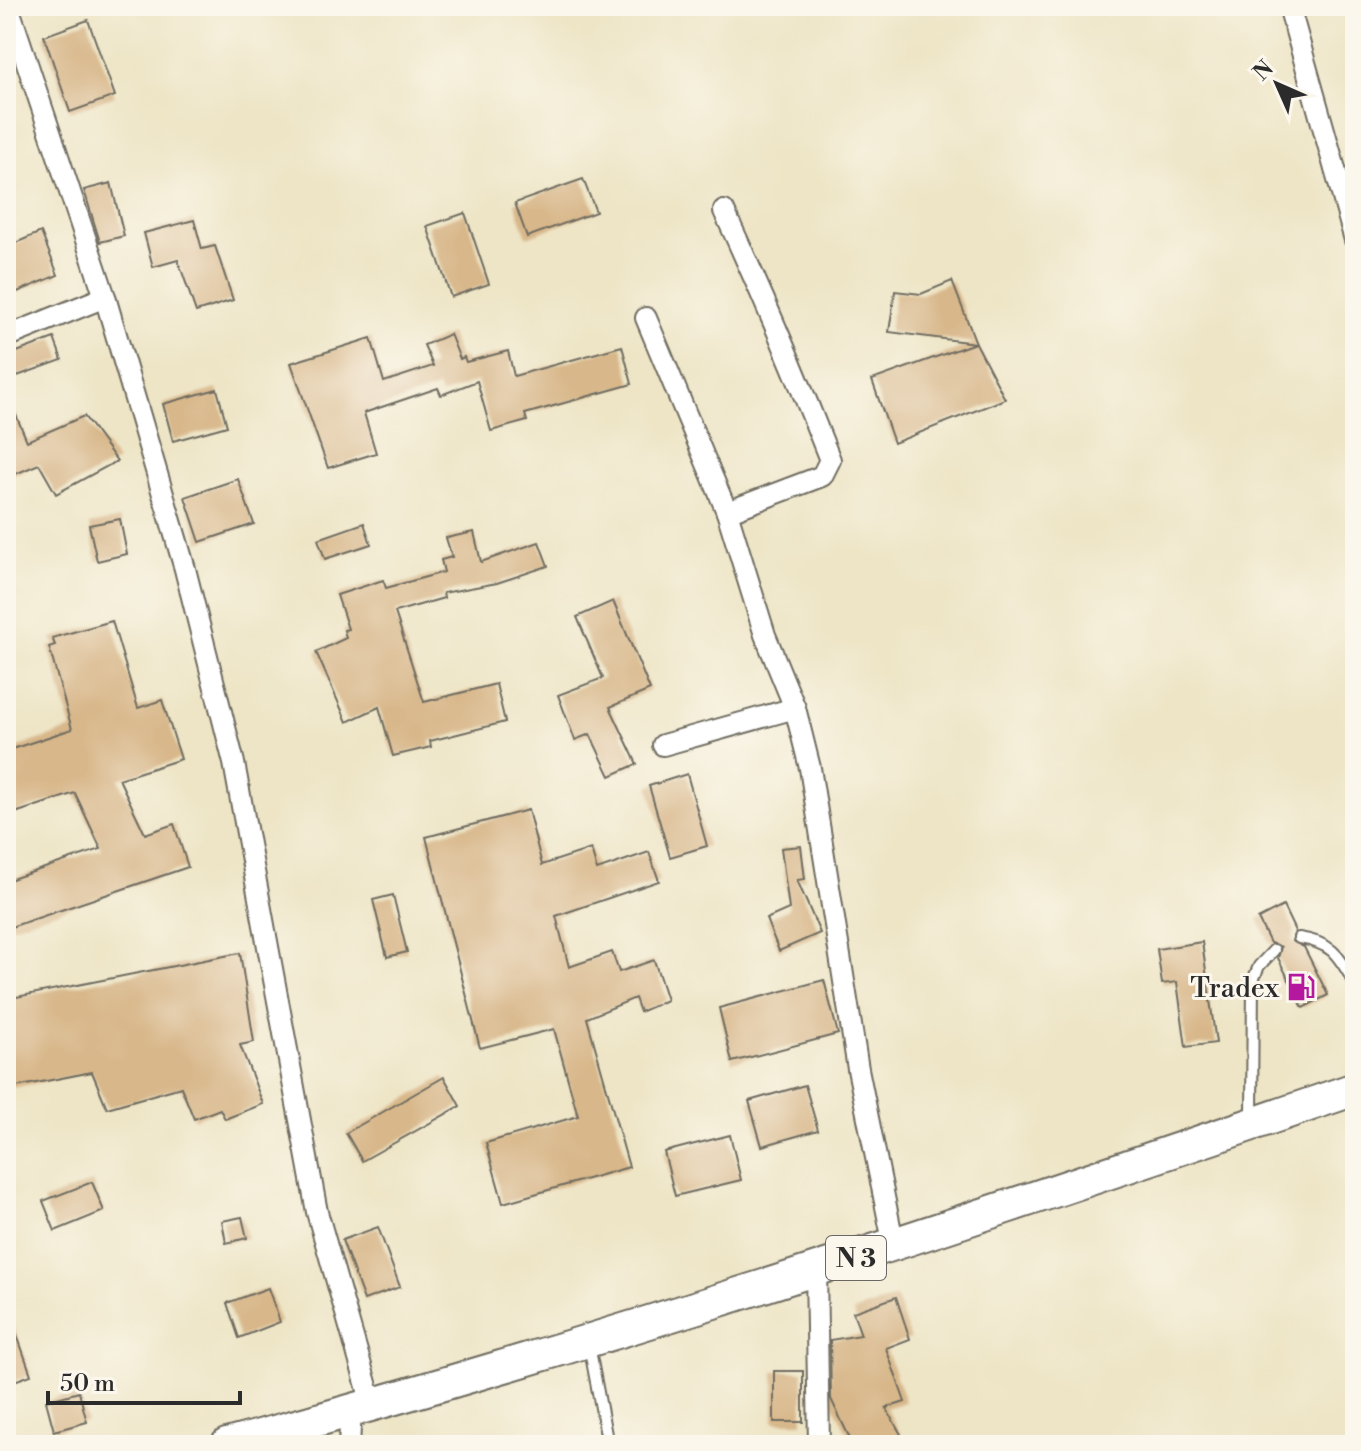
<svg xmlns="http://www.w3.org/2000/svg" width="1361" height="1451" font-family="'Libre Bodoni',serif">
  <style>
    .building { fill: #d8b78a }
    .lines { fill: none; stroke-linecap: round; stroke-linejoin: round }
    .service-casing { stroke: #6f6c61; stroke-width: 14 }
    .minor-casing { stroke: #6f6c61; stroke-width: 24 }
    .trunk-casing { stroke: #6f6c61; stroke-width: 36 }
    .service { stroke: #fff; stroke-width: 10 }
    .minor { stroke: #fff; stroke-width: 20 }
    .trunk { stroke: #fff; stroke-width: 32 }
    .labels { text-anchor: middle; stroke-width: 6; stroke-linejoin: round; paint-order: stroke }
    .shield { fill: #fbf7ec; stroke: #696865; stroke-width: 2 }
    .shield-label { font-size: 26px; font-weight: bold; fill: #2b2b2b }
    .poi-label { font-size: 28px; fill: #2b2b2b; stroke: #fbf7ec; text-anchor: end }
  </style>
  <rect width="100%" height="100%" fill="#fbf7ec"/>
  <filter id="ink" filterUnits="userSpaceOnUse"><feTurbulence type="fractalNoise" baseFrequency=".0125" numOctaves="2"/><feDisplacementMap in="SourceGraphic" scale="16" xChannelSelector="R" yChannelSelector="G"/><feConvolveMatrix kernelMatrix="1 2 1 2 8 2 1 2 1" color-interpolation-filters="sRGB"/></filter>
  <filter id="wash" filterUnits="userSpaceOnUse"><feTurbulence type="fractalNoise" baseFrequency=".006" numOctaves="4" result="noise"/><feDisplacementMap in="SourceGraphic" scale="32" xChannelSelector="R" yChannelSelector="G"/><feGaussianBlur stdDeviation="1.8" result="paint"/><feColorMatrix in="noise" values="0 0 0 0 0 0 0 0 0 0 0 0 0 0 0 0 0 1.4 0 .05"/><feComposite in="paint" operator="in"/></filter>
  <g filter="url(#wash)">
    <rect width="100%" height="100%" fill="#eee5c6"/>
    <g id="blocks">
      <g class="building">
        <path d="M 88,20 L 115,96 L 70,112 L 44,36 Z"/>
        <path d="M 583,179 L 596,212 L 527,237 L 515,203 Z"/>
        <path d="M 111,183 L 124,236 L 100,242 L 84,190 Z"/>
        <path d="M 465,213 L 489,284 L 451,297 L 427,226 Z"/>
        <path d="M 194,220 L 202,249 L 215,246 L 233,300 L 196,312 L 178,260 L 153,267 L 144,233 Z"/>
        <path d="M 41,232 L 58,275 L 15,293 L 6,272 L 6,247 Z"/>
        <path d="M 952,281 L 976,343 L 1005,399 L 894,443 L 872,380 L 975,343 L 889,332 L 895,291 L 921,294 Z"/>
        <path d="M 450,334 L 460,359 L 464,357 L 466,362 L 508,351 L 514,376 L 622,346 L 632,384 L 525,414 L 527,421 L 491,431 L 477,381 L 441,395 L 438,388 L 364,413 L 376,453 L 328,468 L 291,363 L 371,338 L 384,382 L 433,366 L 424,345 Z"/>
        <path d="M 54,338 L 62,360 L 6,380 L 6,356 Z"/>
        <path d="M 217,389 L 227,426 L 173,441 L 163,404 Z"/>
        <path d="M 6,392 L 27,441 L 84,416 L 117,461 L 56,494 L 39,464 L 6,478 Z"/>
        <path d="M 238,479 L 254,524 L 200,542 L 185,497 Z"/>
        <path d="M 120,519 L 127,554 L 97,561 L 89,525 Z"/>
        <path d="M 364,523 L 371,544 L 325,559 L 318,539 Z"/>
        <path d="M 474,532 L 481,562 L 539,542 L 548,566 L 497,583 L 443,593 L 444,598 L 395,612 L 424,702 L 496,684 L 505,722 L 430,741 L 431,747 L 393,756 L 379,707 L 347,722 L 316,652 L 346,638 L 344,630 L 348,629 L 337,595 L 383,580 L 386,588 L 444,572 L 441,560 L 452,557 L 446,538 Z"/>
        <path d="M 613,601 L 650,690 L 610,707 L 637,764 L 610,776 L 590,734 L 575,740 L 558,695 L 603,678 L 577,617 Z"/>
        <path d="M 112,621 L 138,708 L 162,700 L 181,759 L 119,779 L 145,834 L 174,824 L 188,867 L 11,927 L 6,912 L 6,881 L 101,849 L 75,793 L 6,816 L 6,751 L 72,729 L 49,647 L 55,645 L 52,638 Z"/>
        <path d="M 687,774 L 707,846 L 670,857 L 649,786 Z"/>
        <path d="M 528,810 L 542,865 L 591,849 L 597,870 L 649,852 L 659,881 L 556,916 L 569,967 L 612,952 L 619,972 L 654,960 L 667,1000 L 640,1012 L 635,998 L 587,1018 L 629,1167 L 503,1203 L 486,1143 L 578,1116 L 554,1029 L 480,1048 L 426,837 Z"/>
        <path d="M 801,846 L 805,879 L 797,880 L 820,933 L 779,951 L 766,919 L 789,909 L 781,848 Z"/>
        <path d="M 393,895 L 407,952 L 387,957 L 373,900 Z"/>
        <path d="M 1283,906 L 1295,931 L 1292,941 L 1304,947 L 1328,995 L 1303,1008 L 1278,958 L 1281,947 L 1270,943 L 1258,919 Z"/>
        <path d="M 1202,942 L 1216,1043 L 1186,1047 L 1177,982 L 1162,984 L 1157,949 Z"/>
        <path d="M 240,953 L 254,1042 L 240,1045 L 263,1104 L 225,1119 L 220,1109 L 194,1119 L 181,1087 L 107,1108 L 92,1072 L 6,1089 L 6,999 Z"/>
        <path d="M 824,980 L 838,1034 L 732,1062 L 719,1008 Z"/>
        <path d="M 444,1077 L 460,1106 L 362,1161 L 346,1133 Z"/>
        <path d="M 805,1085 L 818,1130 L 762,1146 L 749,1101 Z"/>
        <path d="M 730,1135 L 741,1180 L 675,1196 L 664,1152 Z"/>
        <path d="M 92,1182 L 104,1211 L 55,1231 L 43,1201 Z"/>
        <path d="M 242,1217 L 247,1238 L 226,1243 L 222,1221 Z"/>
        <path d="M 378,1227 L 400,1287 L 364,1300 L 342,1240 Z"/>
        <path d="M 268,1288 L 280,1322 L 239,1338 L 227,1303 Z"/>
        <path d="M 896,1297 L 910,1339 L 886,1348 L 905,1402 L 886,1408 L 907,1445 L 853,1445 L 831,1399 L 830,1340 L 861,1335 L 853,1312 Z"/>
        <path d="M 6,1312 L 9,1312 L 31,1375 L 6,1384 Z"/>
        <rect x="774" y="1371" width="29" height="51"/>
        <path d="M 79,1392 L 87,1422 L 54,1431 L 46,1401 Z"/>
      </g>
    </g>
  </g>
  <g filter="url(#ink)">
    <use href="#blocks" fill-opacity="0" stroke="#6f6c61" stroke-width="2"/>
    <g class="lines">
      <defs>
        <g id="service">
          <path d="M 1299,938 C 1333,943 1338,955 1355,984"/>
          <path d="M 1252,1118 L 1253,980 L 1259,966 L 1274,950"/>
          <path d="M 589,1345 L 608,1445"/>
        </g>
        <g id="minor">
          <path d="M 8,6 L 105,297 L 185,569 L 234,763 L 317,1212 L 372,1404"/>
          <path d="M 1289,6 L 1355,240"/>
          <path d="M 724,211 C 762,293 797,376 830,460 L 822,476 L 727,512"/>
          <path d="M 646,318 L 727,512 L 765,635 L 795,708 L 810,768 L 858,1069 L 894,1246"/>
          <path d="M 6,337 L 105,297"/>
          <path d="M 663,745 L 795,708"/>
          <path d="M 816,1270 L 819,1445"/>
          <path d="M 349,1445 L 351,1411"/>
        </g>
        <path id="trunk" d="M 227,1445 C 608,1342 982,1217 1355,1089"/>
      </defs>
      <use href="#service" class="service-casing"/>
      <use href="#minor" class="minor-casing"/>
      <use href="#trunk" class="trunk-casing"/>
      <use href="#service" class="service"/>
      <use href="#minor" class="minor"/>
      <use href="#trunk" class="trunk"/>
    </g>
  </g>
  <defs>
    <symbol id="fuel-bare" viewBox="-9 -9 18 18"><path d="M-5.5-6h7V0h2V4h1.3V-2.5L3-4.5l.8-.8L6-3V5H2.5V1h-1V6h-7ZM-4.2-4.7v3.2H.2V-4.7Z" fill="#b5179e" stroke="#fbf7ec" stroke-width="2.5" paint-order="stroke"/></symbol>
  </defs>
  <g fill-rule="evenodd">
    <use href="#fuel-bare" x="1281" y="967" width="40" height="40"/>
  </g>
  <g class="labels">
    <rect class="shield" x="826" y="1236" width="60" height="44" rx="6"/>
    <g class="shield-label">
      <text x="856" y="1267">N 3</text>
    </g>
    <g class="poi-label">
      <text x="1279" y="997">Tradex</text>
    </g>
  </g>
  <rect width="1361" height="1451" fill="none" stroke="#fbf7ec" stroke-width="32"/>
  <g transform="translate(1277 84) rotate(315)" stroke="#fbf7ec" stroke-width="6" paint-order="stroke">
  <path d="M0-6L14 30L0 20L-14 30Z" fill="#2b2b2b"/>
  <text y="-12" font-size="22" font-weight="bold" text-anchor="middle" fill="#2b2b2b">N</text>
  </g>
  <path d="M48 1391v12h192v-12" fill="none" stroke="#2b2b2b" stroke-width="4"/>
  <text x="60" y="1391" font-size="24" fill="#2b2b2b" stroke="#fbf7ec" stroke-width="6" paint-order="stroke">50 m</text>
</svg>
